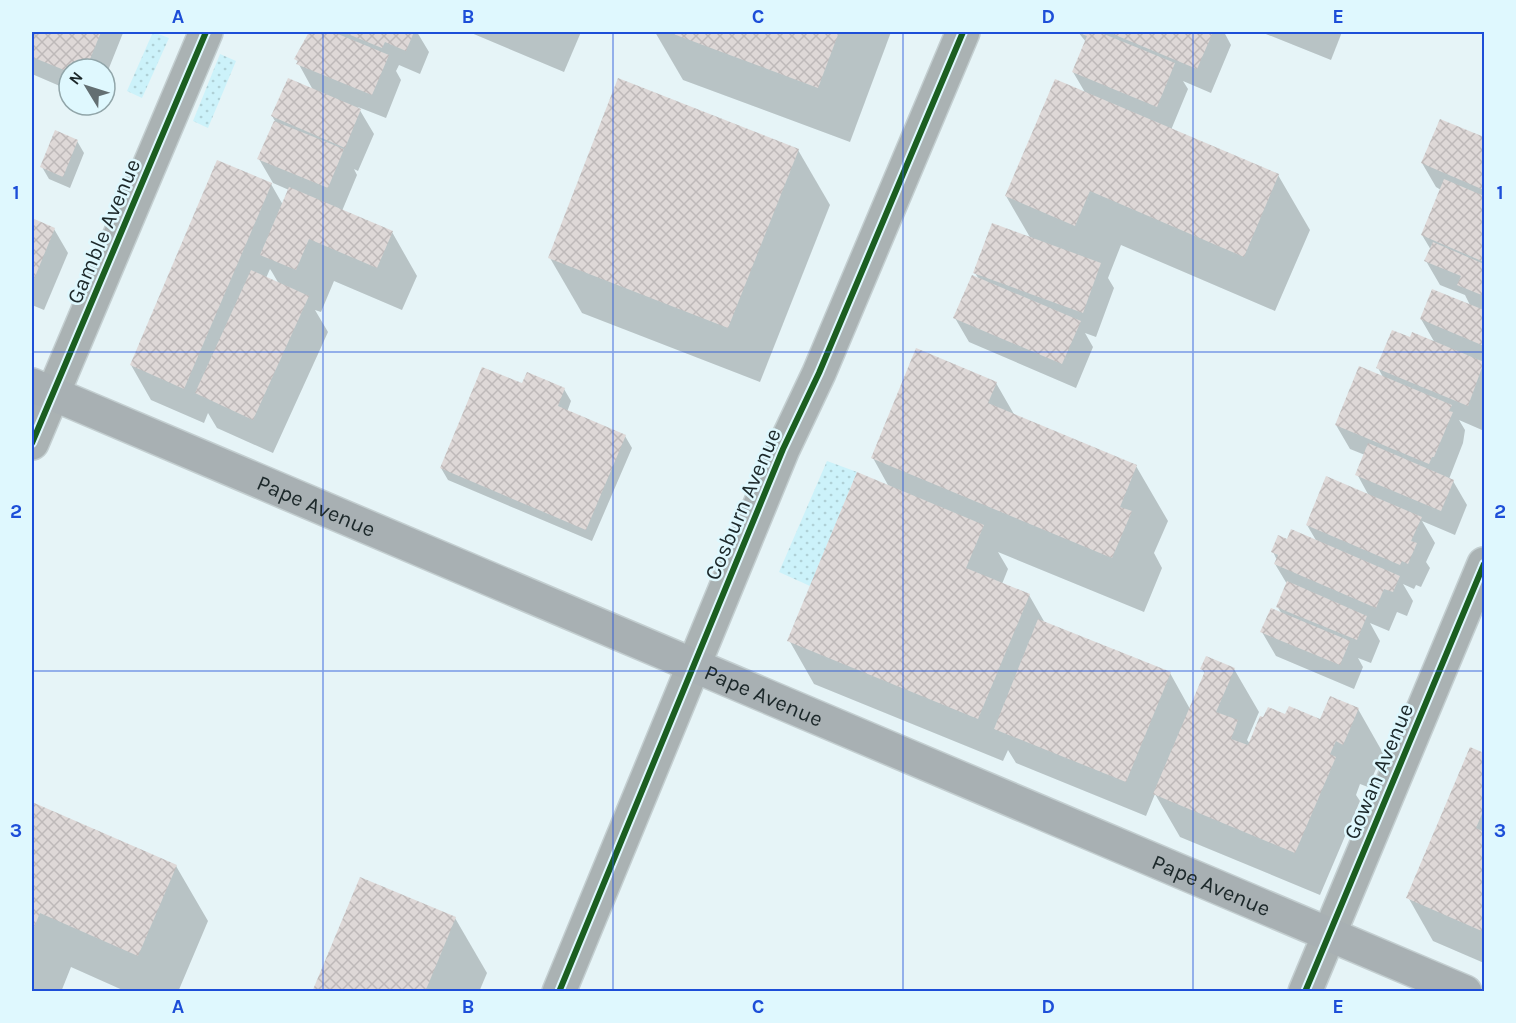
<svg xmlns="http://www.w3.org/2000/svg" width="1516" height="1023" font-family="Karla,sans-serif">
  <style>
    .grass { fill: url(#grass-dots) }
    .shadow { fill: #0003; fill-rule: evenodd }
    .building { fill: url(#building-cross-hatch) }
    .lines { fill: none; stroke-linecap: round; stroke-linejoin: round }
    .minor-casing { stroke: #c3ced0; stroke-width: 36 }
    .tertiary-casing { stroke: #c3ced0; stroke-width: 36 }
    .secondary-casing { stroke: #c3ced0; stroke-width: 36 }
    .minor { stroke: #aab2b3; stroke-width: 33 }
    .tertiary { stroke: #aab2b3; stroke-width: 33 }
    .secondary { stroke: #a8b0b3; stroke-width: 33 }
    .cycleway-casing { stroke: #dff8fe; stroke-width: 10 }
    .cycleway { stroke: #1b5e20; stroke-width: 6 }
    .grid { fill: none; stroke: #1d4ed8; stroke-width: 1.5; stroke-opacity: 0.55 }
    .labels { text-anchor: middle; stroke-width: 5; stroke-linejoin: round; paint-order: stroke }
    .street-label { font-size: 22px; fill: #1c282a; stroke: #dff8fe }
    .neatline { fill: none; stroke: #1d4ed8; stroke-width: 2 }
    .grid-label { font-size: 20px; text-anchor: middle; font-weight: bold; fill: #1d4ed8 }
  </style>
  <defs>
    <pattern id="grass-dots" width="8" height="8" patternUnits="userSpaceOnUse" patternTransform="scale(1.5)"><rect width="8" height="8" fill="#ccf2fa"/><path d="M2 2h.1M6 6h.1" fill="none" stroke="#afd0d6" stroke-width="1.8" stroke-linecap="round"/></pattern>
    <pattern id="building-cross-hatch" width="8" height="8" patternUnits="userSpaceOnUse" patternTransform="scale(1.5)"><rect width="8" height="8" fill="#ded8d7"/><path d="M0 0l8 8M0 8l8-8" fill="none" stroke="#beb9b9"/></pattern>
  </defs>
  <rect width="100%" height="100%" fill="#e6f4f7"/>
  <g class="grass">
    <path d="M 153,32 L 169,38 L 142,98 L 127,91 Z"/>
    <path d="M 220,54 L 236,61 L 208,128 L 193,121 Z"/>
    <path d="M 827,461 L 857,472 L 810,586 L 779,572 Z"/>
  </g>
  <g class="shadow">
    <path d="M 32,32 L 122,32 L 123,33 L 105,78 L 105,69 L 69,69 L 69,90 L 32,74 Z"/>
    <path d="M 310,32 L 417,32 L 429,52 L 420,74 L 399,65 L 396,71 L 401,80 L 386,118 L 358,107 L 374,134 L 358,171 L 354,169 L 357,175 L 342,211 L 392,232 L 417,276 L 402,310 L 334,281 L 321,312 L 315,310 L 328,332 L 273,453 L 217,428 L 208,413 L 204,423 L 151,400 L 131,365 L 271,184 L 283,205 L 289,190 L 273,183 L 259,159 L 275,121 L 272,116 L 313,90 L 296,59 ZM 270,269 L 272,272 L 279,284 L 266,278 Z"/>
    <path d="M 469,32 L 581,32 L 564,72 Z"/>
    <path d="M 655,32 L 891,32 L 850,142 L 683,80 Z"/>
    <path d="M 1078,32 L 1224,32 L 1231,45 L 1211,93 L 1183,81 L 1188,89 L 1171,130 L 1278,175 L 1310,230 L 1275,311 L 1121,245 L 1108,278 L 1114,288 L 1096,337 L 1085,333 L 1093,347 L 1076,388 L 969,342 L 955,318 L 979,279 L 975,273 L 1031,239 L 1006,196 L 1086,94 L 1073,72 L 1086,42 Z"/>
    <path d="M 1261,32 L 1342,32 L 1331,60 Z"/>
    <path d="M 1440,121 L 1484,139 L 1484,423 L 1482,430 L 1459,420 L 1465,430 L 1463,443 L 1449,479 L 1453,481 L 1467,505 L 1455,535 L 1422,521 L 1435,543 L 1426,562 L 1430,568 L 1421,587 L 1416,585 L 1414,589 L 1403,584 L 1413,601 L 1407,616 L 1397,612 L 1389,631 L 1370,623 L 1380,641 L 1371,663 L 1358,658 L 1363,667 L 1354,689 L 1276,656 L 1262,632 L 1282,614 L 1277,606 L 1287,584 L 1275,564 L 1277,560 L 1273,552 L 1287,541 L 1317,542 L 1307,525 L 1369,496 L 1357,474 L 1365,455 L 1350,449 L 1336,425 L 1383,377 L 1378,368 L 1410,339 L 1435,343 L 1421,319 L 1471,307 L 1465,295 L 1440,285 L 1426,261 L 1431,250 L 1422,235 L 1441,190 L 1436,187 L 1422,163 Z"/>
    <path d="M 77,141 L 84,153 L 70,188 L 49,179 L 42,167 Z"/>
    <path d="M 798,150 L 830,205 L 760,382 L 582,313 L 550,258 Z"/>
    <path d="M 32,219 L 54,229 L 68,253 L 44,310 L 32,305 Z"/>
    <path d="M 996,383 L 1015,416 L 1136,466 L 1168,521 L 1154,553 L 1162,568 L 1144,612 L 998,552 L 1008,569 L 1002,584 L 1029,595 L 1045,623 L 1170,673 L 1190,709 L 1205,674 L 1202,669 L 1234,669 L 1259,712 L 1247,740 L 1250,744 L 1286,716 L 1321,720 L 1358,709 L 1383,753 L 1368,787 L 1360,784 L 1356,795 L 1360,801 L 1320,895 L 1180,837 L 1155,794 L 1146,816 L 1016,763 L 1008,750 L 1003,761 L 814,684 L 789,640 L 889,487 L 873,458 Z"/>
    <path d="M 564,389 L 571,401 L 567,412 L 625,436 L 632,448 L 592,541 L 448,480 L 441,468 Z"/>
    <path d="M 1470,749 L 1484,754 L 1484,963 L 1433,941 L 1408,897 Z"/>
    <path d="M 32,803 L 176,866 L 208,921 L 178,992 L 127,992 L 71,967 L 61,992 L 32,992 Z"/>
    <path d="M 455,918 L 487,973 L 479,992 L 313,992 Z"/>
  </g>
  <g class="building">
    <path d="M 32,32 L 101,32 L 86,69 L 69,69 L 69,72 L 32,57 Z"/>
    <path d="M 309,32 L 333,32 L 389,55 L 372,95 L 296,64 L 298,61 L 294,59 Z"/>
    <path d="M 343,32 L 414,32 L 406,51 L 385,42 L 382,48 Z"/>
    <path d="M 668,32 L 839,32 L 818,88 Z"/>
    <path d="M 1076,32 L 1099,32 L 1175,63 L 1157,107 L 1072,72 L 1087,36 Z"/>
    <path d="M 1108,32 L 1213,32 L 1197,69 Z"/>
    <path d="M 288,78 L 361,109 L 345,148 L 271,116 Z"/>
    <path d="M 618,78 L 799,149 L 728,328 L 548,258 Z"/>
    <path d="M 1055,79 L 1279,174 L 1244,257 L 1090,191 L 1075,226 L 1005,196 Z"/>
    <path d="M 1440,119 L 1484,137 L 1484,190 L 1421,163 Z"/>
    <path d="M 274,121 L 344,149 L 328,188 L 257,159 Z"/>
    <path d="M 55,130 L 78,140 L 63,177 L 40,167 Z"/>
    <path d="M 217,160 L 272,183 L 184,389 L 130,365 Z"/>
    <path d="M 1444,179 L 1484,196 L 1484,262 L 1421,235 Z"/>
    <path d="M 289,187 L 393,231 L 377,268 L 309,239 L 296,270 L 260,255 Z"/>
    <path d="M 32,218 L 55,228 L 32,284 Z"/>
    <path d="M 992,223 L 1101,263 L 1083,313 L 973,273 Z"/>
    <path d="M 1433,242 L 1484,264 L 1484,296 L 1457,285 L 1461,276 L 1424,261 Z"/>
    <path d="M 251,270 L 309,296 L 253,420 L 195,393 Z"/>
    <path d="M 972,275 L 1081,321 L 1062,364 L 953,318 Z"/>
    <path d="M 1432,289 L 1484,310 L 1484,346 L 1420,319 Z"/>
    <path d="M 1392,330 L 1410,337 L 1412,332 L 1484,362 L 1468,406 L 1376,368 Z"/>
    <path d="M 916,348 L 997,382 L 988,403 L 1137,465 L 1120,507 L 1132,511 L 1112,558 L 871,458 Z"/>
    <path d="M 1359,366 L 1452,405 L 1449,411 L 1453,412 L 1434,457 L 1432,457 L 1429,464 L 1335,425 Z"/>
    <path d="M 482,367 L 522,383 L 527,372 L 565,388 L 558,406 L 626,435 L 586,530 L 440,468 Z"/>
    <path d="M 1368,443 L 1454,480 L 1441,511 L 1355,475 Z"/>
    <path d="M 857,472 L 984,525 L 966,568 L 1030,594 L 978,719 L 787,641 Z"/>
    <path d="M 1326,476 L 1422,517 L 1411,541 L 1417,543 L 1408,564 L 1402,561 L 1400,565 L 1306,525 Z"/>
    <path d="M 1291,529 L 1400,576 L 1393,592 L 1384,589 L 1376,608 L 1274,564 L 1278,555 L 1271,552 L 1278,535 L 1287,539 Z"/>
    <path d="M 1287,581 L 1367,616 L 1357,640 L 1276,607 Z"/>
    <path d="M 1271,608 L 1350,641 L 1340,665 L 1260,632 Z"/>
    <path d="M 1038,619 L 1171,672 L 1126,782 L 994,729 Z"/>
    <path d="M 1206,656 L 1235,668 L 1216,712 L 1238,720 L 1231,739 L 1248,745 L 1260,716 L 1263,717 L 1268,707 L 1285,714 L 1289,706 L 1320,719 L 1330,696 L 1359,708 L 1343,745 L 1336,741 L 1330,754 L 1336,757 L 1295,853 L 1153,794 L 1205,671 L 1200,669 Z"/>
    <path d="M 1470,747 L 1484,753 L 1484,809 L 1476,828 L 1484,832 L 1484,932 L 1406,898 Z"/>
    <path d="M 32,802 L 177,865 L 138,956 L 40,913 L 32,932 Z"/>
    <path d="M 360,877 L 456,917 L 425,992 L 312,992 Z"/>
  </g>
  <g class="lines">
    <defs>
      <g id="minor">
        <path d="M 32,443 L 206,32"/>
        <path d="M 1305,992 L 1484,564"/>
      </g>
      <path id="tertiary" d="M 559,992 L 783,449 L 819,373 L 963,32"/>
      <g id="secondary">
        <path id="s1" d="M 32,385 L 1465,992"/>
      </g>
    </defs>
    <use href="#minor" class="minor-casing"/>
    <use href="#tertiary" class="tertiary-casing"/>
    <use href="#secondary" class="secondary-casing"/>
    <use href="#minor" class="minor"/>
    <use href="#tertiary" class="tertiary"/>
    <use href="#secondary" class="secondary"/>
    <defs>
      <g id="cycleway">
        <path d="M 32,443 L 206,32"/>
        <path d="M 559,992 L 783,449 L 819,373 L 963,32"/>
        <path d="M 1305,992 L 1484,564"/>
      </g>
    </defs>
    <use href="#cycleway" class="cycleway-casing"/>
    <use href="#cycleway" class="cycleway"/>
  </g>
  <path class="grid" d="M 323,32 L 323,992M 613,32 L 613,992M 903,32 L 903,992M 1193,32 L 1193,992M 32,352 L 1484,352M 32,671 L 1484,671"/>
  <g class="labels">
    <g class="street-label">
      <text transform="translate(103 231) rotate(-67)" y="8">Gamble Avenue</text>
      <text transform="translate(742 504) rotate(-67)" y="8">Cosburn Avenue</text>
      <text dy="8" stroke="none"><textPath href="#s1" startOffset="309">Pape Avenue</textPath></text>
      <text dy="8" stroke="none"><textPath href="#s1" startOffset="795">Pape Avenue</textPath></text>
      <text transform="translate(1378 771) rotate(-67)" y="8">Gowan Avenue</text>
      <text dy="8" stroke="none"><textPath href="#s1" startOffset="1281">Pape Avenue</textPath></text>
    </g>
  </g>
  <rect width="1516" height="1023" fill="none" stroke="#dff8fe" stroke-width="66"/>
  <g transform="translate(87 87) rotate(308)"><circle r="28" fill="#dff8fe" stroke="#91a5a9" stroke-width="1.5"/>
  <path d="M0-4.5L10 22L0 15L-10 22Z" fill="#636f72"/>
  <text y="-9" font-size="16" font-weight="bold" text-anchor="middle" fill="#1c282a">N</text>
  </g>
  <rect x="33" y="33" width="1450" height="957" class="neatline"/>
  <g class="grid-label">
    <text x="178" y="23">A</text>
    <text x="468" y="23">B</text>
    <text x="758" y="23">C</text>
    <text x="1048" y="23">D</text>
    <text x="1338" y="23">E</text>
    <text x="16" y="199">1</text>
    <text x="1500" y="199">1</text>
    <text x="16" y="518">2</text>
    <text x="1500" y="518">2</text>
    <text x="16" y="837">3</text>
    <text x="1500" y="837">3</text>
    <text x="178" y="1013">A</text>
    <text x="468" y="1013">B</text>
    <text x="758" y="1013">C</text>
    <text x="1048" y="1013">D</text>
    <text x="1338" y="1013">E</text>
  </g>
</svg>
